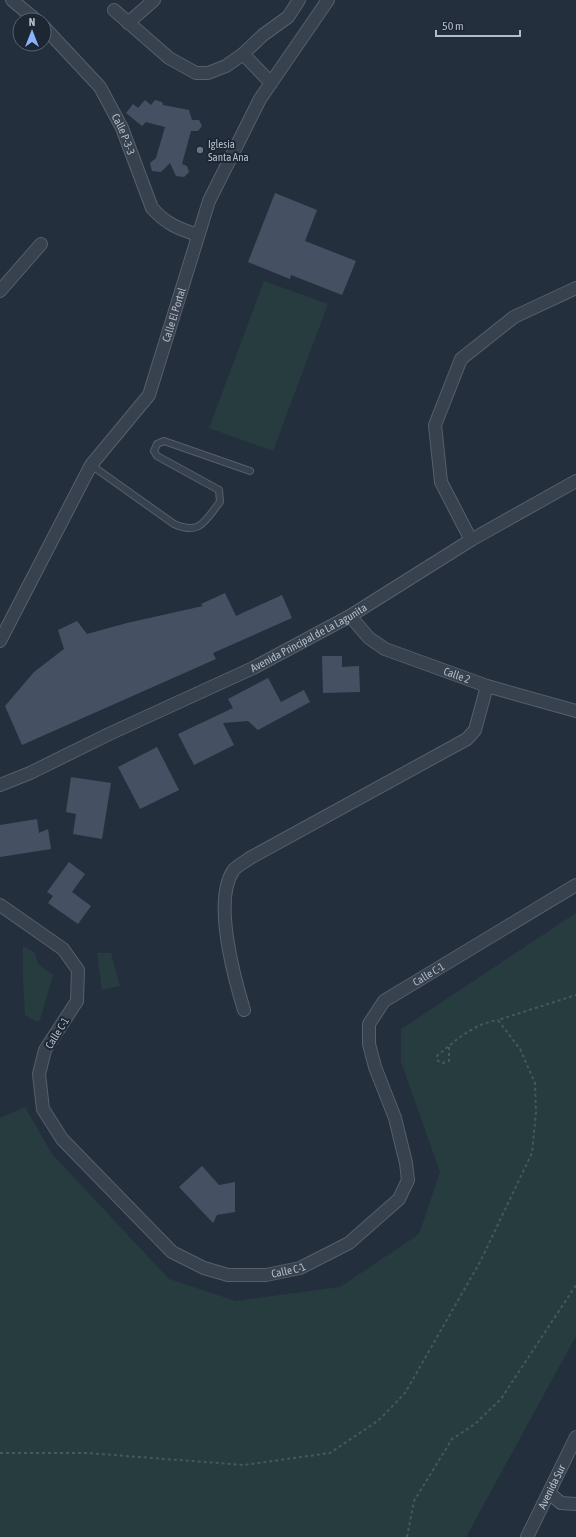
<svg xmlns="http://www.w3.org/2000/svg" width="576" height="1537" font-family="'Asap Condensed',sans-serif">
  <style>
    .green { fill: #263c3f }
    .building { fill: #455162 }
    .lines { fill: none; stroke-linecap: round; stroke-linejoin: round }
    .lane-casing { stroke: #565f6c; stroke-width: 8 }
    .street-casing { stroke: #565f6c; stroke-width: 14 }
    .path { stroke: #44595c; stroke-width: 2; stroke-dasharray: 3 3; stroke-linecap: butt }
    .lane { stroke: #38414e; stroke-width: 6 }
    .street { stroke: #38414e; stroke-width: 12 }
    .worship-dot { fill: #6b7280; stroke: #1d2633; stroke-width: 1.5 }
    .labels { text-anchor: middle; stroke-width: 4; stroke-linejoin: round; paint-order: stroke }
    .street-label { font-size: 11px; fill: #b4bcc9; stroke: #1d2633 }
    .poi-label { font-size: 11px; fill: #b4bcc9; stroke: #1d2633; text-anchor: start }
  </style>
  <rect width="100%" height="100%" fill="#242f3e"/>
  <g class="green">
    <path d="M 264,281 L 328,304 L 273,451 L 209,428 Z"/>
    <path d="M 576,913 L 576,1336 L 466,1537 L 0,1537 L 0,1118 L 25,1107 L 52,1154 L 169,1279 L 236,1301 L 340,1287 L 419,1234 L 440,1172 L 401,1062 L 401,1029 Z"/>
    <path d="M 23,946 L 34,952 L 38,964 L 53,975 L 40,1020 L 37,1022 L 25,1015 L 23,977 Z"/>
    <path d="M 97,953 L 111,953 L 120,986 L 102,990 Z"/>
  </g>
  <g class="building">
    <path d="M 145,100 L 151,105 L 155,100 L 162,102 L 163,105 L 189,110 L 192,120 L 199,120 L 202,126 L 198,131 L 191,131 L 182,164 L 187,166 L 189,172 L 184,177 L 176,176 L 170,163 L 161,172 L 152,171 L 150,163 L 156,158 L 165,127 L 146,122 L 142,126 L 126,113 L 133,104 L 138,108 Z"/>
    <path d="M 275,193 L 317,210 L 305,241 L 356,261 L 342,295 L 291,275 L 290,279 L 248,262 Z"/>
    <path d="M 225,593 L 236,616 L 282,595 L 292,618 L 213,653 L 216,659 L 22,745 L 5,706 L 34,672 L 64,649 L 58,630 L 77,621 L 87,634 L 127,623 L 203,606 L 201,604 Z"/>
    <path d="M 322,656 L 342,656 L 342,667 L 359,666 L 360,692 L 323,693 Z"/>
    <path d="M 268,678 L 281,702 L 304,690 L 310,702 L 258,730 L 248,721 L 223,723 L 234,745 L 194,765 L 178,734 L 233,708 L 228,699 Z"/>
    <path d="M 157,747 L 179,790 L 140,809 L 118,767 Z"/>
    <path d="M 71,777 L 111,783 L 102,839 L 73,834 L 76,814 L 66,812 Z"/>
    <path d="M 37,819 L 39,833 L 48,829 L 51,849 L 0,857 L 0,825 Z"/>
    <path d="M 69,862 L 85,874 L 72,892 L 91,906 L 78,924 L 48,903 L 53,896 L 47,892 Z"/>
    <path d="M 202,1166 L 219,1185 L 235,1182 L 235,1212 L 217,1215 L 213,1223 L 179,1187 Z"/>
  </g>
  <g class="lines">
    <defs>
      <path id="lane" d="M 91,465 L 174,524 C 201,536 205,520 220,502 L 219,490 L 157,456 L 154,451 L 157,444 L 164,441 L 250,471"/>
      <g id="street">
        <path d="M 12,0 L 36,20"/>
        <path d="M 114,10 L 169,58 L 196,73 L 208,73 L 226,66 L 243,54 L 271,83"/>
        <path d="M 128,23 L 154,0"/>
        <path id="s1" d="M 44,27 L 100,87 L 122,128 L 152,208 C 166,224 179,229 198,235"/>
        <path d="M 243,54 L 263,35 L 288,17 L 299,0"/>
        <path d="M 0,291 L 41,244"/>
        <path d="M 471,540 L 441,482 L 435,425 L 461,359 L 514,317 L 576,288"/>
        <path id="s2" d="M 350,616 L 369,638 L 385,649 L 487,686 L 576,711"/>
        <path id="s3" d="M 0,641 L 91,465 L 149,395 L 209,201 L 260,99 L 328,0"/>
        <path id="s4" d="M 0,785 L 30,773 L 109,734 L 253,668 L 350,616 L 471,540 L 576,481"/>
        <path id="s5" d="M 0,905 L 63,949 L 78,970 L 77,1001 L 45,1050 L 39,1074 L 43,1109 L 62,1139 L 172,1252 L 204,1268 L 228,1275 L 266,1275 L 300,1268 L 349,1243 L 399,1199 L 408,1180 L 406,1163 L 395,1118 L 375,1067 L 369,1044 L 369,1024 L 384,1001 L 576,885"/>
        <path d="M 244,1010 C 234,977 213,901 233,871 C 236,866 245,862 250,858 L 467,739 L 475,730 L 487,686"/>
        <path d="M 549,1493 L 561,1503 L 576,1504"/>
        <path id="s6" d="M 527,1537 L 576,1437"/>
      </g>
    </defs>
    <use href="#lane" class="lane-casing"/>
    <use href="#street" class="street-casing"/>
    <g class="path">
      <path d="M 449,1047 L 449,1061 L 443,1063 L 438,1061 L 437,1056 C 456,1040 473,1024 498,1020"/>
      <path d="M 0,1453 L 87,1453 L 244,1465 L 330,1453 L 379,1420 L 405,1393 L 480,1262 L 532,1153 L 536,1112 L 535,1083 L 520,1049 L 498,1020 L 576,995"/>
      <path d="M 407,1537 L 414,1501 L 452,1439 L 475,1424 L 501,1399 L 576,1285"/>
    </g>
    <use href="#lane" class="lane"/>
    <use href="#street" class="street"/>
  </g>
  <circle class="worship-dot" cx="200" cy="150" r="4"/>
  <g class="labels">
    <g class="street-label">
      <text dy="4" stroke="none"><textPath href="#s1" startOffset="135">Calle P-3-3</textPath></text>
      <text dy="4" stroke="none"><textPath href="#s3" startOffset="373">Calle El Portal</textPath></text>
      <text dy="4" stroke="none"><textPath href="#s4" startOffset="342">Avenida Principal de La Lagunita</textPath></text>
      <text dy="4" stroke="none"><textPath href="#s2" startOffset="125">Calle 2</textPath></text>
      <text dy="4" stroke="none"><textPath href="#s5" startOffset="963">Calle C-1</textPath></text>
      <text transform="translate(57 1033) rotate(-58)" y="4">Calle C-1</text>
      <text dy="4" stroke="none"><textPath href="#s5" startOffset="567">Calle C-1</textPath></text>
      <text dy="4" stroke="none"><textPath href="#s6" startOffset="56">Avenida Sur</textPath></text>
    </g>
    <g class="poi-label">
      <text x="208" y="148">Iglesia<tspan x="208" dy="13">Santa Ana</tspan></text>
    </g>
  </g>
  <g transform="translate(32 32)"><circle r="19" fill="#1d2633" stroke="#59626f"/>
  <path d="M0-3L7 15L0 10L-7 15Z" fill="#8ab4f8"/>
  <text y="-6" font-size="11" font-weight="bold" text-anchor="middle" fill="#b4bcc9">N</text>
  </g>
  <path d="M436 30v6h84v-6" fill="none" stroke="#b4bcc9" stroke-width="2"/>
  <text x="442" y="30" font-size="12" fill="#b4bcc9" stroke="#1d2633" stroke-width="3" paint-order="stroke">50 m</text>
</svg>
